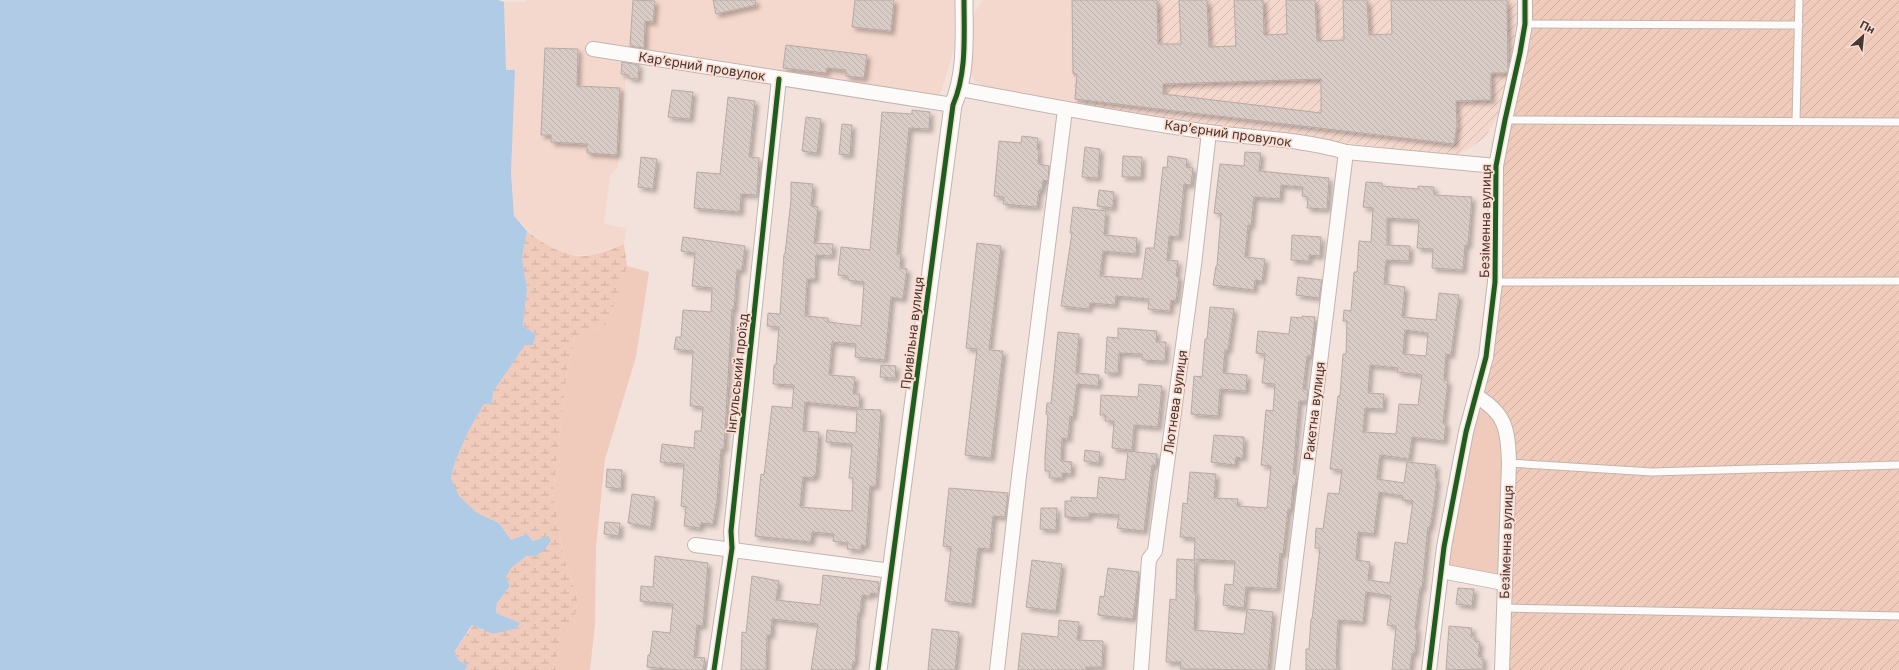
<svg xmlns="http://www.w3.org/2000/svg" width="1899" height="670" font-family="Inter,sans-serif">
  <style>
    .built { fill: #f5d8cd }
    .industrial { fill: url(#industrial-furrows) }
    .green { fill: #f0caba }
    .wetland { fill: url(#wetland-marsh) }
    .garden { fill: url(#garden-furrows) }
    .water { fill: #b0cbe5 }
    .building { fill: url(#building-back-hatch); stroke: #b7aaa5; fill-rule: evenodd; filter: url(#shadow) }
    .lines { fill: none; stroke-linecap: round; stroke-linejoin: round }
    .service-casing { stroke: #c2b5b0; stroke-width: 9 }
    .minor-casing { stroke: #c2b5b0; stroke-width: 16 }
    .tertiary-casing { stroke: #c2b5b0; stroke-width: 19 }
    .service { stroke: #fdfbfa; stroke-width: 7 }
    .minor { stroke: #fdfbfa; stroke-width: 14 }
    .tertiary { stroke: #fdfbfa; stroke-width: 17 }
    .cycleway-casing { stroke: #fdddd1; stroke-width: 8 }
    .cycleway { stroke: #1b5e20; stroke-width: 5 }
    .labels { text-anchor: middle; stroke-width: 3.5; stroke-linejoin: round; paint-order: stroke }
    .street-label { font-size: 13px; fill: #443833; stroke: #fdddd1 }
  </style>
  <defs>
    <pattern id="industrial-furrows" width="10" height="10" patternUnits="userSpaceOnUse"><rect width="10" height="10" fill="#f5d8cd"/><path d="M-1 1l2-2M0 10L10 0M9 11l2-2" fill="none" stroke="#d3bab0"/></pattern>
    <pattern id="wetland-marsh" width="20" height="14" patternUnits="userSpaceOnUse"><rect width="20" height="14" fill="#f0caba"/><path d="M1 5h8M5 5V1M11 12h8M15 12V8" fill="none" stroke="#cfaea0"/></pattern>
    <pattern id="garden-furrows" width="10" height="10" patternUnits="userSpaceOnUse"><rect width="10" height="10" fill="#f0caba"/><path d="M-1 1l2-2M0 10L10 0M9 11l2-2" fill="none" stroke="#cfaea0"/></pattern>
    <pattern id="building-back-hatch" width="6" height="6" patternUnits="userSpaceOnUse"><rect width="6" height="6" fill="#d9ccc6"/><path d="M-1 5l2 2M0 0l6 6M5-1l2 2" fill="none" stroke="#bbb0ab"/></pattern>
    <filter id="shadow"><feDropShadow dx="3.5" dy="3.5" stdDeviation="2" flood-color="#0004"/></filter>
  </defs>
  <rect width="100%" height="100%" fill="#f3e2db"/>
  <g class="built">
    <path d="M 527,0 L 954,0 L 954,50 L 942,89 L 938,96 L 643,50 L 642,69 L 639,70 L 638,76 L 626,75 L 618,167 L 610,176 L 604,224 L 626,228 L 624,244 L 590,256 L 565,254 L 542,243 L 514,217 L 511,173 L 515,71 L 506,70 L 504,2 L 526,2 Z"/>
    <path d="M 983,0 L 1072,0 L 1074,105 L 984,87 L 974,80 L 970,71 L 974,13 Z"/>
  </g>
  <path class="industrial" d="M 1072,0 L 1520,0 L 1520,24 L 1510,79 L 1499,114 L 1486,136 L 1472,147 L 1455,156 L 1210,127 L 1074,105 Z"/>
  <g class="green">
    <path d="M 627,266 L 649,272 L 636,357 L 605,459 L 596,547 L 595,624 L 590,670 L 555,670 L 560,636 L 574,624 L 578,597 L 563,556 L 553,493 L 567,370 L 575,338 L 608,324 Z"/>
    <path d="M 1482,406 L 1503,427 L 1499,576 L 1450,567 L 1447,559 L 1475,411 Z"/>
  </g>
  <path class="wetland" d="M 527,231 C 543,244 570,261 592,255 C 603,253 614,248 624,244 L 627,266 L 608,324 L 575,338 L 567,370 L 553,493 L 563,556 L 578,597 L 574,624 L 560,636 L 555,670 L 465,670 L 468,665 L 459,661 L 454,652 L 473,625 L 482,630 L 517,628 L 520,623 L 496,613 L 497,603 L 510,586 L 506,577 L 510,568 L 528,556 L 548,536 L 533,541 L 527,534 L 511,540 L 499,523 L 477,513 L 458,496 L 451,478 L 455,462 L 468,432 L 484,404 L 492,404 L 493,392 L 525,345 L 533,345 L 536,334 L 523,326 L 527,289 L 522,258 Z"/>
  <path class="garden" d="M 1530,0 L 1899,0 L 1899,670 L 1506,670 L 1510,441 L 1481,394 L 1501,165 Z"/>
  <path class="water" d="M 0,0 L 498,0 L 504,2 L 506,70 L 515,70 L 511,173 L 514,216 L 527,231 L 522,258 L 527,289 L 523,326 L 536,334 L 533,345 L 525,345 L 493,392 L 492,404 L 484,404 L 468,432 L 455,462 L 451,478 L 459,496 L 477,513 L 499,523 L 511,540 L 527,534 L 533,541 L 548,536 L 551,541 L 544,550 L 536,556 L 527,556 L 511,568 L 506,577 L 510,586 L 497,603 L 496,613 L 520,623 L 517,628 L 493,634 L 472,625 L 454,652 L 459,661 L 468,665 L 465,670 L 0,670 Z"/>
  <g class="building">
    <path d="M 633,0 L 655,1 L 653,22 L 645,21 L 644,48 L 630,46 Z"/>
    <path d="M 713,0 L 755,0 L 756,5 L 716,14 Z"/>
    <path d="M 855,0 L 894,0 L 891,31 L 852,27 Z"/>
    <path d="M 1072,0 L 1157,0 L 1158,44 L 1181,44 L 1179,0 L 1207,0 L 1209,47 L 1236,46 L 1234,0 L 1263,0 L 1264,35 L 1287,34 L 1286,0 L 1315,0 L 1317,41 L 1344,40 L 1343,0 L 1367,0 L 1369,35 L 1392,34 L 1391,0 L 1507,0 L 1508,70 L 1507,73 L 1491,73 L 1491,100 L 1456,101 L 1457,126 L 1454,144 L 1075,99 L 1077,74 L 1073,74 ZM 1321,79 L 1321,113 L 1163,94 L 1163,84 Z"/>
    <path d="M 786,45 L 867,55 L 864,78 L 846,76 L 846,70 L 827,68 L 826,73 L 783,68 Z"/>
    <path d="M 545,48 L 578,49 L 577,86 L 620,88 L 617,155 L 587,153 L 587,144 L 551,142 L 551,135 L 541,135 Z"/>
    <path d="M 622,62 L 639,65 L 638,79 L 629,78 L 629,75 L 621,74 Z"/>
    <path d="M 672,90 L 693,92 L 690,119 L 668,117 Z"/>
    <path d="M 728,97 L 755,101 L 749,157 L 759,158 L 757,195 L 741,194 L 740,212 L 694,208 L 697,172 L 720,174 Z"/>
    <path d="M 912,110 L 930,112 L 929,129 L 909,128 L 897,254 L 901,254 L 900,268 L 907,269 L 903,299 L 891,297 L 885,360 L 855,357 L 856,344 L 832,342 L 829,375 L 855,377 L 853,394 L 860,394 L 859,408 L 805,402 L 803,431 L 819,432 L 816,475 L 814,475 L 814,478 L 803,477 L 800,507 L 852,511 L 853,478 L 849,478 L 852,444 L 826,442 L 827,430 L 856,433 L 857,409 L 881,410 L 876,486 L 870,486 L 866,546 L 861,545 L 861,550 L 847,549 L 848,543 L 833,541 L 834,534 L 812,532 L 811,542 L 755,536 L 761,474 L 764,475 L 772,406 L 792,408 L 794,385 L 773,384 L 774,365 L 776,365 L 779,327 L 767,326 L 768,313 L 780,314 L 784,254 L 785,254 L 791,200 L 791,182 L 813,184 L 811,206 L 818,207 L 814,243 L 833,244 L 832,256 L 816,255 L 815,279 L 807,279 L 805,316 L 828,318 L 828,322 L 861,326 L 864,282 L 848,280 L 848,276 L 838,275 L 841,247 L 870,250 L 882,112 L 912,114 Z"/>
    <path d="M 806,117 L 821,119 L 817,153 L 802,151 Z"/>
    <path d="M 842,124 L 852,125 L 850,155 L 839,154 Z"/>
    <path d="M 1022,136 L 1038,138 L 1037,150 L 1039,150 L 1038,164 L 1049,166 L 1048,181 L 1043,180 L 1042,190 L 1039,190 L 1037,207 L 1003,204 L 1004,197 L 994,196 L 999,141 L 1021,143 Z"/>
    <path d="M 1085,147 L 1100,149 L 1098,178 L 1082,177 Z"/>
    <path d="M 1245,152 L 1261,153 L 1259,171 L 1329,178 L 1327,209 L 1307,208 L 1308,197 L 1302,196 L 1303,187 L 1281,185 L 1280,199 L 1254,197 L 1251,226 L 1248,225 L 1245,257 L 1265,259 L 1262,281 L 1255,280 L 1254,290 L 1213,285 L 1216,266 L 1217,266 L 1221,214 L 1214,213 L 1220,164 L 1244,166 Z"/>
    <path d="M 1123,156 L 1142,157 L 1141,177 L 1122,177 Z"/>
    <path d="M 1168,156 L 1187,159 L 1186,167 L 1193,168 L 1191,185 L 1184,184 L 1179,237 L 1169,236 L 1167,260 L 1178,261 L 1176,276 L 1179,277 L 1176,301 L 1171,300 L 1170,311 L 1148,309 L 1149,299 L 1116,296 L 1115,305 L 1090,303 L 1089,309 L 1061,306 L 1072,233 L 1070,233 L 1073,207 L 1106,211 L 1104,235 L 1137,238 L 1136,254 L 1103,251 L 1100,276 L 1142,279 L 1146,248 L 1154,248 L 1163,167 L 1167,168 Z"/>
    <path d="M 641,157 L 657,159 L 653,189 L 638,187 Z"/>
    <path d="M 1366,182 L 1382,183 L 1382,186 L 1418,189 L 1418,186 L 1434,187 L 1434,195 L 1472,197 L 1468,245 L 1465,245 L 1463,270 L 1432,268 L 1433,249 L 1417,248 L 1419,220 L 1387,218 L 1387,245 L 1410,246 L 1409,261 L 1386,260 L 1384,284 L 1405,287 L 1402,317 L 1436,320 L 1439,293 L 1459,295 L 1451,355 L 1446,354 L 1444,380 L 1448,381 L 1443,423 L 1446,423 L 1444,441 L 1412,437 L 1409,459 L 1380,455 L 1377,479 L 1404,483 L 1407,462 L 1436,465 L 1435,478 L 1437,479 L 1434,504 L 1430,527 L 1428,527 L 1422,588 L 1420,588 L 1415,628 L 1417,629 L 1415,653 L 1412,653 L 1410,670 L 1392,670 L 1396,626 L 1387,625 L 1391,596 L 1366,592 L 1363,622 L 1338,620 L 1336,659 L 1337,670 L 1306,670 L 1306,649 L 1309,649 L 1311,619 L 1312,619 L 1320,548 L 1315,548 L 1316,528 L 1323,529 L 1328,493 L 1339,494 L 1342,470 L 1330,469 L 1338,396 L 1340,396 L 1343,354 L 1346,354 L 1347,321 L 1343,321 L 1344,310 L 1351,311 L 1354,272 L 1357,272 L 1359,241 L 1371,242 L 1373,208 L 1363,207 ZM 1405,330 L 1428,333 L 1426,356 L 1403,354 ZM 1370,365 L 1398,368 L 1397,372 L 1422,375 L 1418,405 L 1399,404 L 1396,434 L 1363,432 L 1365,408 L 1383,409 L 1384,394 L 1368,393 ZM 1379,492 L 1403,496 L 1402,500 L 1413,501 L 1407,544 L 1395,542 L 1390,583 L 1368,580 L 1370,562 L 1356,560 L 1358,532 L 1374,534 Z"/>
    <path d="M 1099,190 L 1114,192 L 1113,208 L 1097,206 Z"/>
    <path d="M 1292,235 L 1321,237 L 1320,256 L 1309,255 L 1309,261 L 1291,260 Z"/>
    <path d="M 683,237 L 745,246 L 742,270 L 737,270 L 734,309 L 732,309 L 724,449 L 721,449 L 717,501 L 713,524 L 701,523 L 700,528 L 684,526 L 686,507 L 681,506 L 684,464 L 660,462 L 662,444 L 694,448 L 695,431 L 701,431 L 703,407 L 690,406 L 693,351 L 674,349 L 676,337 L 681,337 L 683,310 L 711,312 L 712,288 L 692,286 L 695,253 L 681,251 Z"/>
    <path d="M 977,243 L 1001,246 L 989,350 L 1003,351 L 991,458 L 965,455 L 977,349 L 966,348 Z"/>
    <path d="M 1298,277 L 1322,280 L 1319,298 L 1296,295 Z"/>
    <path d="M 1210,307 L 1234,309 L 1228,350 L 1225,350 L 1223,373 L 1247,375 L 1246,391 L 1220,389 L 1218,416 L 1191,414 L 1194,376 L 1202,377 L 1205,339 L 1207,339 Z"/>
    <path d="M 1302,316 L 1315,317 L 1311,356 L 1307,356 L 1303,389 L 1308,390 L 1307,401 L 1299,401 L 1293,474 L 1297,475 L 1295,485 L 1293,485 L 1291,509 L 1288,509 L 1283,554 L 1280,553 L 1277,589 L 1246,587 L 1244,608 L 1223,605 L 1225,584 L 1233,585 L 1235,561 L 1194,559 L 1195,538 L 1180,537 L 1183,503 L 1187,504 L 1190,472 L 1216,474 L 1214,498 L 1238,499 L 1237,506 L 1267,508 L 1271,466 L 1261,465 L 1266,410 L 1273,411 L 1275,384 L 1262,383 L 1265,354 L 1256,353 L 1258,331 L 1289,334 L 1291,317 L 1302,318 Z"/>
    <path d="M 1118,328 L 1157,331 L 1156,342 L 1166,342 L 1165,361 L 1142,360 L 1142,354 L 1119,353 L 1118,373 L 1105,373 L 1107,337 L 1118,338 Z"/>
    <path d="M 1058,332 L 1079,334 L 1076,373 L 1099,375 L 1098,386 L 1077,384 L 1073,417 L 1070,416 L 1068,439 L 1062,438 L 1061,461 L 1072,462 L 1071,474 L 1062,473 L 1062,478 L 1049,478 L 1050,471 L 1045,471 L 1045,456 L 1048,415 L 1046,414 L 1047,403 L 1051,403 Z"/>
    <path d="M 881,365 L 896,366 L 895,378 L 880,377 Z"/>
    <path d="M 1139,384 L 1162,386 L 1158,427 L 1134,425 L 1132,450 L 1112,448 L 1114,421 L 1105,421 L 1106,415 L 1100,415 L 1101,395 L 1138,397 Z"/>
    <path d="M 1214,435 L 1244,437 L 1243,458 L 1236,457 L 1235,465 L 1211,462 Z"/>
    <path d="M 1085,450 L 1100,452 L 1099,463 L 1084,461 Z"/>
    <path d="M 1128,451 L 1157,454 L 1156,465 L 1152,465 L 1144,531 L 1117,528 L 1119,515 L 1089,513 L 1089,518 L 1065,517 L 1065,501 L 1071,501 L 1071,497 L 1097,498 L 1099,477 L 1125,480 Z"/>
    <path d="M 607,469 L 622,470 L 621,489 L 606,487 Z"/>
    <path d="M 949,488 L 1008,493 L 1005,517 L 993,516 L 990,549 L 978,548 L 972,604 L 945,601 L 951,547 L 943,546 Z"/>
    <path d="M 632,494 L 655,497 L 651,527 L 628,523 Z"/>
    <path d="M 1041,508 L 1057,508 L 1056,530 L 1040,529 Z"/>
    <path d="M 605,522 L 620,523 L 619,536 L 604,534 Z"/>
    <path d="M 655,556 L 708,563 L 703,626 L 697,625 L 694,657 L 705,658 L 703,670 L 679,670 L 647,667 L 648,655 L 650,655 L 653,631 L 670,633 L 673,604 L 640,601 L 641,586 L 653,587 Z"/>
    <path d="M 1177,559 L 1195,560 L 1194,592 L 1196,593 L 1194,630 L 1244,634 L 1247,609 L 1273,612 L 1268,670 L 1180,669 L 1181,662 L 1166,662 L 1170,599 L 1176,600 Z"/>
    <path d="M 1032,560 L 1062,564 L 1056,611 L 1026,607 Z"/>
    <path d="M 1108,568 L 1139,572 L 1133,619 L 1098,615 L 1100,596 L 1104,597 Z"/>
    <path d="M 823,575 L 879,582 L 878,594 L 871,593 L 870,596 L 862,595 L 860,613 L 858,613 L 855,663 L 853,662 L 852,670 L 811,670 L 818,624 L 772,619 L 771,635 L 767,635 L 766,670 L 741,670 L 742,632 L 746,633 L 752,576 L 779,581 L 776,600 L 820,605 Z"/>
    <path d="M 1458,588 L 1474,589 L 1472,606 L 1456,604 Z"/>
    <path d="M 1059,620 L 1079,622 L 1077,640 L 1103,641 L 1102,667 L 1086,667 L 1086,670 L 1018,670 L 1022,633 L 1058,637 Z"/>
    <path d="M 1449,626 L 1472,628 L 1471,636 L 1475,636 L 1475,641 L 1480,642 L 1478,656 L 1483,657 L 1483,669 L 1446,670 Z"/>
    <path d="M 932,629 L 959,632 L 955,670 L 928,670 Z"/>
  </g>
  <g class="lines">
    <defs>
      <g id="service">
        <path d="M 1525,24 L 1799,25"/>
        <path d="M 1505,120 L 1899,122"/>
        <path d="M 1796,121 L 1799,0"/>
        <path d="M 1495,282 L 1899,281"/>
        <path d="M 1509,463 L 1652,472 L 1899,465"/>
        <path d="M 1504,608 L 1899,616"/>
      </g>
      <g id="minor">
        <path d="M 593,49 L 953,105"/>
        <path d="M 960,89 C 1043,105 1125,120 1208,132 C 1254,138 1302,139 1346,152 L 1496,166"/>
        <path d="M 1476,396 C 1506,413 1508,430 1509,463 L 1502,670"/>
        <path d="M 695,545 L 891,571"/>
        <path d="M 1441,571 L 1504,583"/>
        <path d="M 714,670 L 732,548 L 731,531 L 779,79"/>
        <path d="M 997,670 L 1019,476 L 1065,110"/>
        <path d="M 1141,670 L 1149,559 L 1155,551 L 1194,265 L 1209,132"/>
        <path d="M 1282,670 L 1346,152"/>
        <path d="M 1429,670 L 1444,547 L 1466,432 L 1486,357 L 1495,282 L 1496,166 L 1505,120 L 1520,53 L 1525,24 L 1525,0"/>
      </g>
      <path id="tertiary" d="M 878,670 L 953,105 C 967,73 964,35 964,0"/>
    </defs>
    <use href="#service" class="service-casing"/>
    <use href="#minor" class="minor-casing"/>
    <use href="#tertiary" class="tertiary-casing"/>
    <use href="#service" class="service"/>
    <use href="#minor" class="minor"/>
    <use href="#tertiary" class="tertiary"/>
    <defs>
      <g id="cycleway">
        <path d="M 714,670 L 732,548 L 731,531 L 779,79"/>
        <path d="M 878,670 L 953,105 C 967,73 964,35 964,0"/>
        <path d="M 1429,670 L 1444,547 L 1466,432 L 1486,357 L 1495,282 L 1496,166 L 1505,120 L 1520,53 L 1525,24 L 1525,0"/>
      </g>
    </defs>
    <use href="#cycleway" class="cycleway-casing"/>
    <use href="#cycleway" class="cycleway"/>
  </g>
  <g class="labels">
    <g class="street-label">
      <text transform="translate(702 66) rotate(9)" y="5">Карʼєрний провулок</text>
      <text transform="translate(1228 133) rotate(8)" y="5">Карʼєрний провулок</text>
      <text transform="translate(1485 221) rotate(-89)" y="5">Безіменна вулиця</text>
      <text transform="translate(912 333) rotate(-83)" y="5">Привільна вулиця</text>
      <text transform="translate(737 373) rotate(-84)" y="5">Інгульський проїзд</text>
      <text transform="translate(1175 402) rotate(-82)" y="5">Лютнева вулиця</text>
      <text transform="translate(1314 411) rotate(-83)" y="5">Ракетна вулиця</text>
      <text transform="translate(1506 542) rotate(-88)" y="5">Безіменна вулиця</text>
    </g>
  </g>
  <g transform="translate(1863 36) rotate(27)" stroke="#fdddd1" stroke-width="3" paint-order="stroke">
  <path d="M0-3L7 15L0 10L-7 15Z" fill="#443833"/>
  <text y="-6" font-size="11" font-weight="bold" text-anchor="middle" fill="#443833">Пн</text>
  </g>
</svg>
